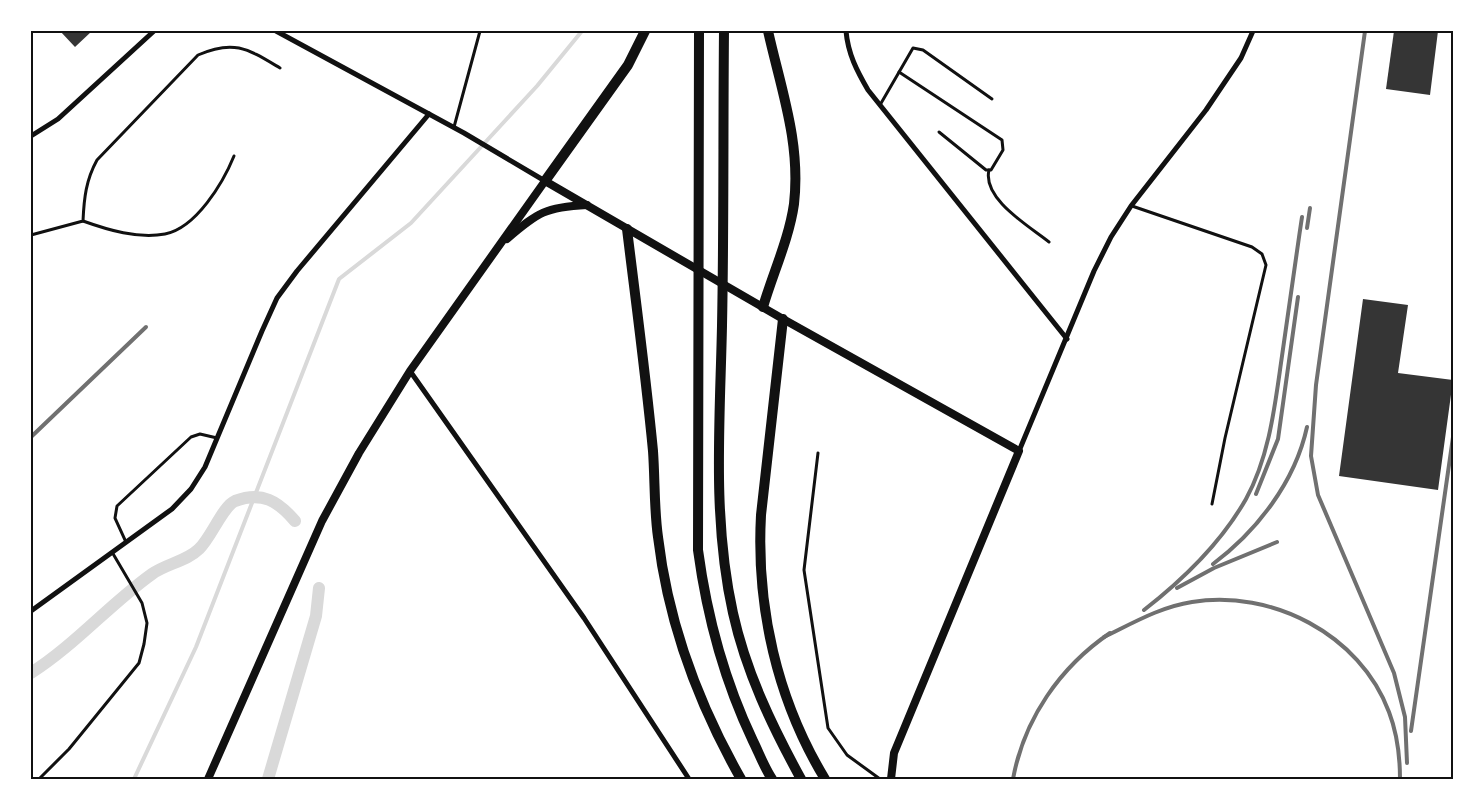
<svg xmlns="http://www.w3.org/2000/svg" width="1484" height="810" font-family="Commissioner,sans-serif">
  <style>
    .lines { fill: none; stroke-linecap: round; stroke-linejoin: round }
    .stream { stroke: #d9d9d9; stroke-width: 4 }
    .canal { stroke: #d9d9d9; stroke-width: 12 }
    .building { fill: #353535 }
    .service { stroke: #111; stroke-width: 3 }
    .minor { stroke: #111; stroke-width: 5 }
    .tertiary { stroke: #111; stroke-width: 8 }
    .primary { stroke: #111; stroke-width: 10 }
    .rail { stroke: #707070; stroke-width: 4 }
    .neatline { fill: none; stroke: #111; stroke-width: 2 }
  </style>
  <rect width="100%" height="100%" fill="#fff"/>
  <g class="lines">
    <path class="stream" d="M 134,779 L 196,647 L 339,279 L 411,223 L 537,86 L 582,31"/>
    <g class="canal">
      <path d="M 31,673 C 75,645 110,604 152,574 C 166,564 187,561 199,549 C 211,538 223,506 235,501 C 262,491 278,501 295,521"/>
      <path d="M 268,779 L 316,616 L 319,588"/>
    </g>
  </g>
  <g class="building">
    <path d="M 60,31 L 92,31 L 75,47 Z"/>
    <path d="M 1394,31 L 1438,31 L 1430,95 L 1386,89 Z"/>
    <path d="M 1363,299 L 1408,305 L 1398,373 L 1453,380 L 1438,490 L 1339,476 Z"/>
  </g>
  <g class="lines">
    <g class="service">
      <path d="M 899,72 L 1002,140 L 1003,150 L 991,170 L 986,170 L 939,132"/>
      <path d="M 880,105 L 913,48 L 923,50 L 992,99"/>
      <path d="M 454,127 L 480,31"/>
      <path d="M 989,170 C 982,199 1029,226 1049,242"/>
      <path d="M 1132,206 L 1252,247 L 1262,254 L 1266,265 L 1225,438 L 1212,504"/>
      <path d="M 83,221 C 108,230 138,239 165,234 C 196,228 223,183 234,156"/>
      <path d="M 31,235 L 83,221 C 84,198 86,180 97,160 L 198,55 C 234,39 248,49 280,68"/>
      <path d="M 818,453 L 804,570 L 828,728 L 847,755 L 880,779"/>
      <path d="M 126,542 L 115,518 L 117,506 L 191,437 L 200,434 L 217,438"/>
      <path d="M 39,779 L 69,749 L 139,663 L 144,644 L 147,623 L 142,603 L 112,552"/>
    </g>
    <g class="minor">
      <path d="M 276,31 L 464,133 L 545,181"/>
      <path d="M 846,31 C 848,54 857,71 868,90 L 1067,339"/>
      <path d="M 31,136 L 58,119 L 154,31"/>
      <path d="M 410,371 L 584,618 L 689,779"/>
      <path d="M 1019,451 L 1094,271 L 1111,237 L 1131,206 L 1206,110 L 1241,58 L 1253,31"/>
      <path d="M 31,611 L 172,509 L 191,489 L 205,467 L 262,331 L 277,298 L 297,271 L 429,114"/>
    </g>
    <g class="tertiary">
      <path d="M 507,239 C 538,212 546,207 587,205"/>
      <path d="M 208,779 L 322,521 L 359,453 L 410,371 L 545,181 L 783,319 L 1019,451 L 894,753 L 891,779"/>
    </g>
    <g class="primary">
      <path d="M 699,31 L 698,550 C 707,617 724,680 753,741 C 759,753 764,767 772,779"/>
      <path d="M 724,31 C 723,130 724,228 722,326 C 720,421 712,519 733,613 C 746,672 772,726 801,779"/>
      <path d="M 545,181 L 628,65 L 645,31"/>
      <path d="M 627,229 C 636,303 646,377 653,451 C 655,479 654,509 658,537 C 668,622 699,705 741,779"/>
      <path d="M 763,307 C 773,273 789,239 794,204 C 801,143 781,89 768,31"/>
      <path d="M 783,319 L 761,515 C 756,607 777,700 825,779"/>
    </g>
    <g class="rail">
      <path d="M 1365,31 L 1316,385 L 1311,456 L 1318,495 L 1394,673 L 1405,717 L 1407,763"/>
      <path d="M 1307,228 L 1310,208"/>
      <path d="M 31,437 L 146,327"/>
      <path d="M 1256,494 L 1278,439 L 1298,297"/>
      <path d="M 1213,564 C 1257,531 1295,482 1307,427"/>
      <path d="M 1177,588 L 1214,568 L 1277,542"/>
      <path d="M 1144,610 C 1184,579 1221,543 1246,499 C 1270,455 1275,404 1282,356 C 1289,309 1295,263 1302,217"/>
      <path d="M 1104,637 C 1133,623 1160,607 1192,602 C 1271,589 1360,634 1389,712 C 1397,733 1400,756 1400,779"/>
      <path d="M 1411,731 L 1453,437"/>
      <path d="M 1013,779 C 1024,719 1060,667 1110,633"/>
    </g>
  </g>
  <rect width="1484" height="810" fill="none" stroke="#ffffff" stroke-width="65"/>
  <rect x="32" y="32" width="1420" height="746" class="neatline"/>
</svg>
